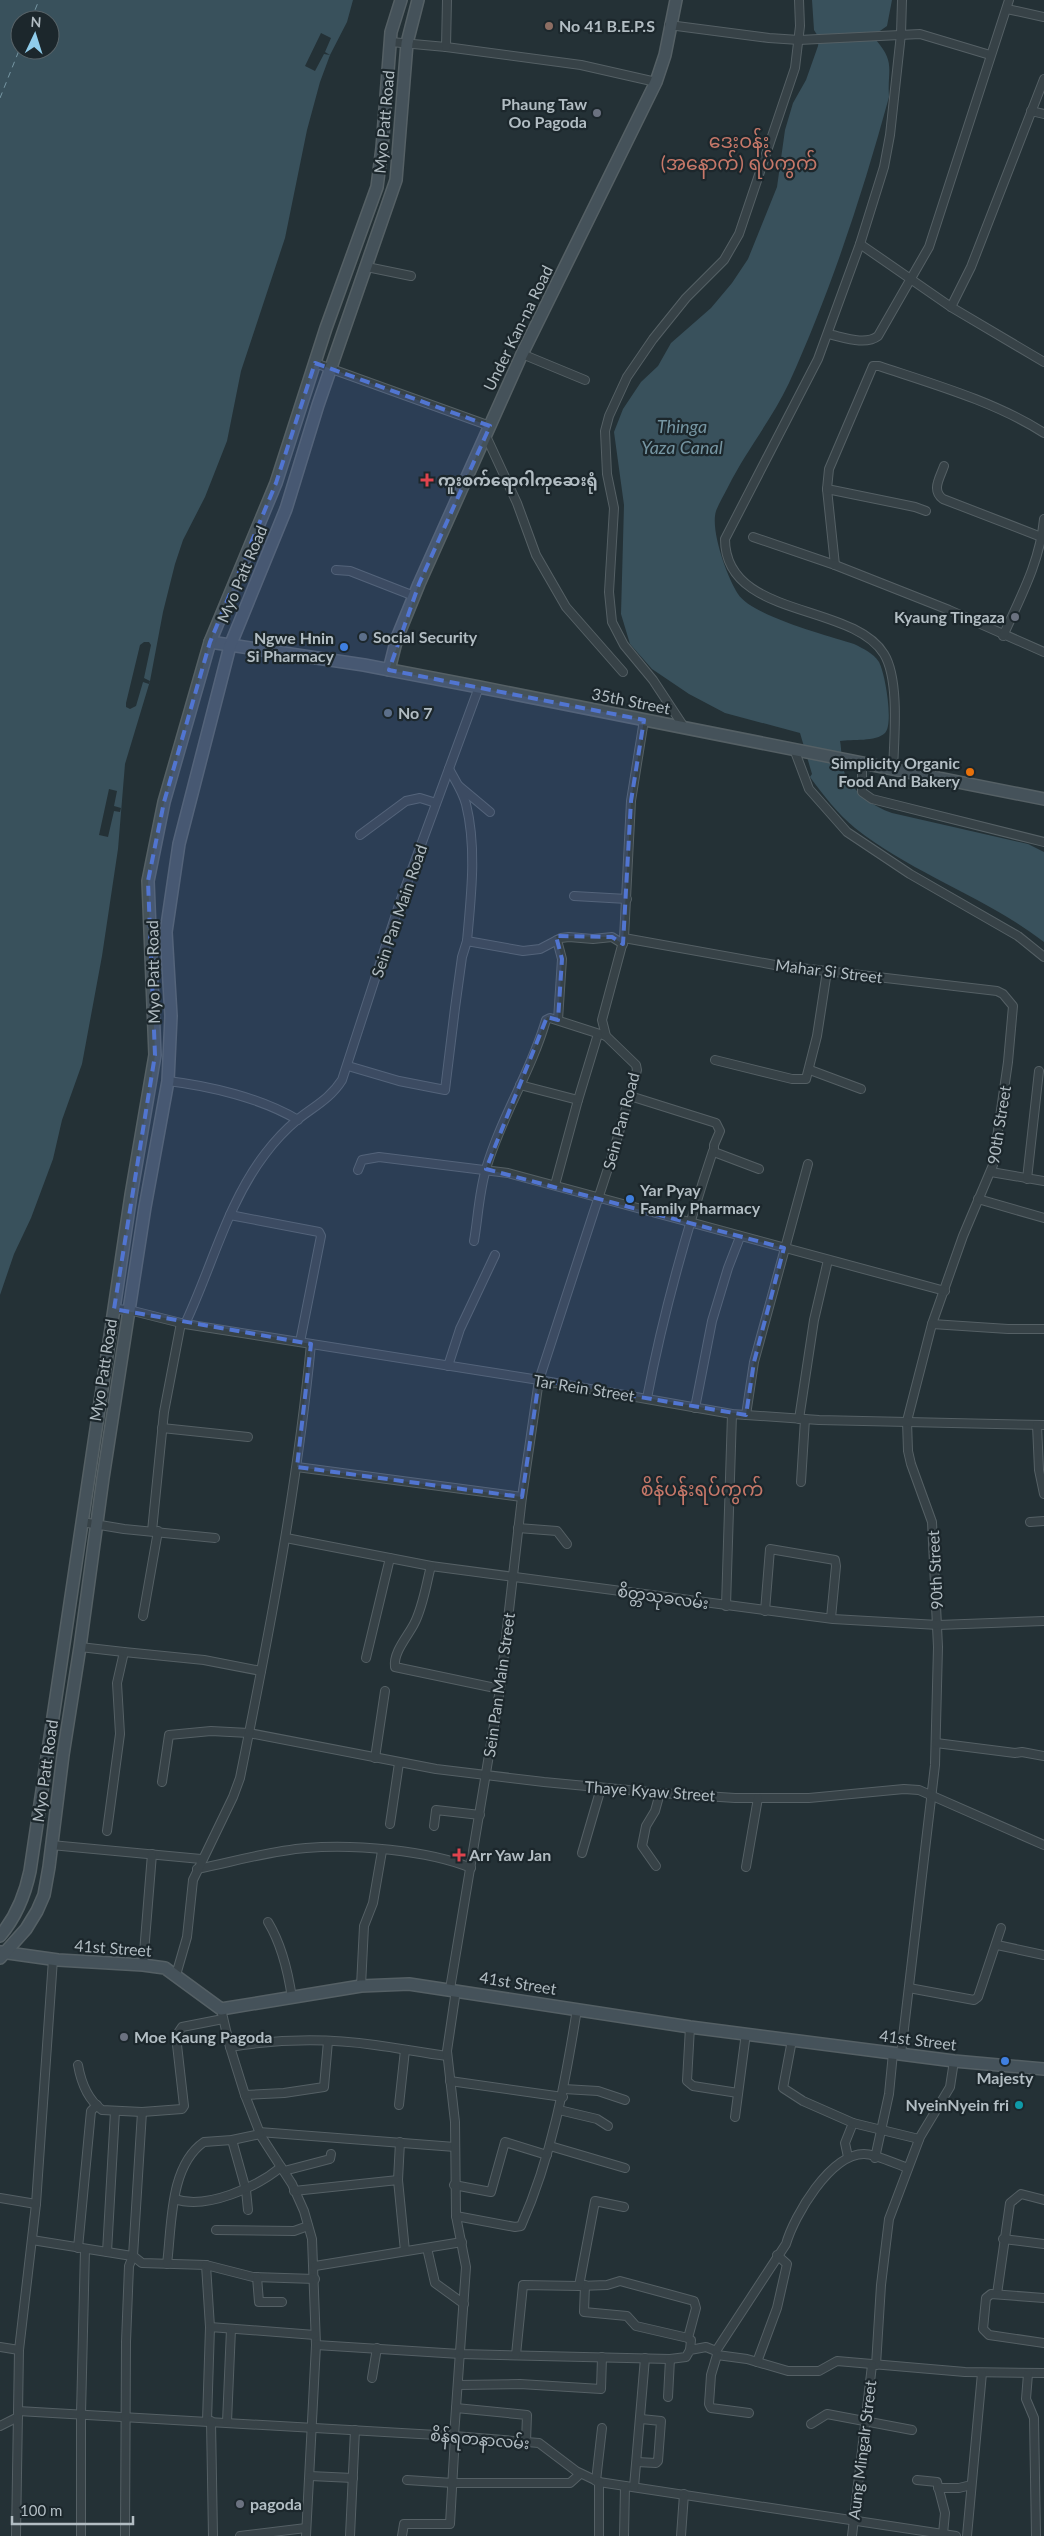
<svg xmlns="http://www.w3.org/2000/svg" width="1044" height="2536" font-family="Lato,'Noto Sans Myanmar',sans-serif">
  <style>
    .water { fill: #39515c; fill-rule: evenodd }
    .pier { fill: #243136 }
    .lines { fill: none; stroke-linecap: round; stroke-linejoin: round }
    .ferry { stroke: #7696a3; stroke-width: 1; stroke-dasharray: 6 5; stroke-linecap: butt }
    .street-casing { stroke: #556065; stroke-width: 10 }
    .secondary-casing { stroke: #556065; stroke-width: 14 }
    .street { stroke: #374247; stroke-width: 8 }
    .secondary { stroke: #45525a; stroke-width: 11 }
    .marked { fill: #5175d1; fill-opacity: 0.2; stroke: #5175d1; stroke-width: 4; stroke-dasharray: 10 6; stroke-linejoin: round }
    .education-dot { fill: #8d6e63; stroke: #1c272c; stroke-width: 2 }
    .worship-dot { fill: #6b7280; stroke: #1c272c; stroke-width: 2 }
    .health-dot { fill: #e0444e; stroke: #1c272c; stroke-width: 2 }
    .service-dot { fill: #5c6f8a; stroke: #1c272c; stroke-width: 2 }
    .shop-dot { fill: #3f7fe0; stroke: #1c272c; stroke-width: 2 }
    .food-dot { fill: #e8710a; stroke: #1c272c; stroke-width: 2 }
    .culture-dot { fill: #0f9aa8; stroke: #1c272c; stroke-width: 2 }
    .labels { text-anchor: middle; stroke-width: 4.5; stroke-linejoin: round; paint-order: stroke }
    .poi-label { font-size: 16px; font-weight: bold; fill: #b2bdc3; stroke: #1c272c; text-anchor: start }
    .street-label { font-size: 16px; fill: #b2bdc3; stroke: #1c272c }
    .water-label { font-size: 18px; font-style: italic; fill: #7696a3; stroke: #1c272c }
    .quarter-label { font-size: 19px; fill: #c77869; stroke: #1c272c }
  </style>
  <rect width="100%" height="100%" fill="#243136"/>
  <g class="water">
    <path d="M 0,0 L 353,0 L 347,22 L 330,55 L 320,82 L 307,130 L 285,238 L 241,371 L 227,441 L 205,497 L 183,540 L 175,564 L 163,612 L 150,681 L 125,764 L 118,849 L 102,956 L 82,1064 L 62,1120 L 53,1159 L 31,1218 L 14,1254 L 0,1295 ZM 20,20 L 50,20 L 50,50 L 20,50 Z"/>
    <path d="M 812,0 L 892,0 L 887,26 L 877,33 L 876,40 C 896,63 887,70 889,97 C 863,193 830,293 789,383 C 772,419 746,451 728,487 C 724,495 719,503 716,511 C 710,530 727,577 738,594 C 752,616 828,636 854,644 C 864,649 873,653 879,662 C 885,673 894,724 885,733 C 876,742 852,739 840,741 C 842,750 841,768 846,776 C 856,794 872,806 892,813 L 1028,844 L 1044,852 L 1044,942 C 986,897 913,874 855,828 C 838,814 823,795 810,777 L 812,774 L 800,733 L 725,713 L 689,694 L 652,669 L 630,644 L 621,614 L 624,505 L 614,432 L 623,409 L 641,382 L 658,366 L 671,343 L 711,308 L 732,283 L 748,259 L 777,187 L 785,130 L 793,103 L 806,80 L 818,46 L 819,38 L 814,30 Z"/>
  </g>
  <g class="pier">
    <path d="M 321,33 L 331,38 L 325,52 L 330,55 L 324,54 L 315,71 L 305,66 Z"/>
    <path d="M 144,642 L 149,642 L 151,645 L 144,678 L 150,681 L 149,684 L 143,682 L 136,706 L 130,709 L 126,707 L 126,703 L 140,645 Z"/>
    <path d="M 109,789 L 117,791 L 114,806 L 121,808 L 120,812 L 114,811 L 108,837 L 99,835 Z"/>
  </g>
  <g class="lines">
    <g class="ferry">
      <path d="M 31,20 L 39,0"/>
      <path d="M 0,98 L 20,48"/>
    </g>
    <defs>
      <g id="street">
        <path d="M 1007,9 L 1044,17"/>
        <path d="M 669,25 L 769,38 L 799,40 L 920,34 L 990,55"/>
        <path d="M 391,42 L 446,47 L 581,65 L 656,82"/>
        <path d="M 446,47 L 447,0"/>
        <path d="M 1031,111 L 1044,114"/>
        <path d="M 860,244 L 951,307 L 1044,362"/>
        <path d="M 367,267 L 411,276"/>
        <path d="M 951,307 L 971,267 L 1044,79"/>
        <path d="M 828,334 C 843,337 865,346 878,336 L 929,247 L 1009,0"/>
        <path d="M 522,354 L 585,380"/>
        <path d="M 315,363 L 490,426"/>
        <path d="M 486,436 L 517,503 L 536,555 L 566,607 L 623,672"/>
        <path d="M 944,466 C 940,478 931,490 943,499 L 1044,538"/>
        <path d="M 827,489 L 835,565"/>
        <path d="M 926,511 L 915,507 L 827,489 L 829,469 L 873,366 L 879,366 C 933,384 996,402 1044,433"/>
        <path d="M 753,537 L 835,565 L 949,610 L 1044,652"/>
        <path d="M 336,570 L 350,571 L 414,596"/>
        <path d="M 1003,636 C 1020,598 1040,562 1044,519"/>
        <path d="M 684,727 L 653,680 L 624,645 L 612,622 L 609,592 L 614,508 L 607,474 L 605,431 L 609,416 L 627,377 L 653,339 L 686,298 L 724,260 L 739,234 L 795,68 L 800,26 L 799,0"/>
        <path d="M 794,749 L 809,789 L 847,832 L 910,874 L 1018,936 L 1044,957"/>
        <path d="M 862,764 L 862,792 L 872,799 L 1044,842"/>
        <path d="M 449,769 C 455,780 463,792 466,804 C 477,848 471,896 467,941"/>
        <path d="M 893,770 C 894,740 900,680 884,654 C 852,602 725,619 725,539 L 818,359 L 860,244 L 884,167 L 890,135 L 901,34 L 902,0"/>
        <path d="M 459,786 L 490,812"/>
        <path d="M 360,835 L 406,801 L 420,798 L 436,803"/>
        <path d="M 574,896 L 627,899"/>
        <path d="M 624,938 L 775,965 L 997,991 L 1003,994 L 1013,1006 L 1008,1062 L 993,1165 L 963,1236 L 932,1324 L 907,1421 L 908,1451 L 911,1464 L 932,1522 L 938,1647 L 935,1765 L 901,2054"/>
        <path d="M 557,940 L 562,959 L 558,1020"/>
        <path d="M 715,1060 L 792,1079 L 806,1079 L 817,1036 L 827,971"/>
        <path d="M 348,1066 L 399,1081 L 445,1090 L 455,1008 L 462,957 L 467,941 L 523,951 L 540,949 L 561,938 L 569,937 L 593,939 L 612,937 L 623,944"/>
        <path d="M 810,1070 L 861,1089"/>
        <path d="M 168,1081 C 210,1086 261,1098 298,1120"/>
        <path d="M 520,1085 L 578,1100 L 555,1185"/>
        <path d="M 630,1096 L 716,1123 L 720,1131 L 714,1145 L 714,1152 L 759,1169"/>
        <path d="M 578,1100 L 598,1034"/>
        <path d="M 358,1170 L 362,1160 L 379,1157 L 508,1173 L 945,1291"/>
        <path d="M 991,1172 L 1044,1181"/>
        <path d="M 1027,1179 L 1039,1071"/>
        <path d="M 978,1199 L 1044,1218"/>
        <path d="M 230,1215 L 319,1232 L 321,1236 L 300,1342"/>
        <path d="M 474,1241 C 478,1218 479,1192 486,1169 C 501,1117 531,1072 546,1020 L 550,1018 L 606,1036"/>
        <path d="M 114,1309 L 129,1310 L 185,1324 L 539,1380 L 732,1414 L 819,1420 L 1044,1425"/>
        <path d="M 185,1324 C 212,1267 227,1204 265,1154 C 274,1142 285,1130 297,1120 C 313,1107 330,1099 342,1080 L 400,902 L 479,687"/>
        <path d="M 932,1324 L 1008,1329 L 1044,1329"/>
        <path d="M 448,1366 L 460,1329 L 495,1255"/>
        <path d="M 647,1398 C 663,1314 686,1232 713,1151"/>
        <path d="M 695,1408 L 712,1321 L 728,1268 L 740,1237"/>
        <path d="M 746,1415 L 754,1362 L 808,1164"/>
        <path d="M 799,1419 L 814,1320 L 828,1260"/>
        <path d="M 1037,1425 L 1039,1470 L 1044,1494"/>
        <path d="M 162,1428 L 248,1437"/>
        <path d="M 297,1467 L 522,1497"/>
        <path d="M 801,1482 L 805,1419"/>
        <path d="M 82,1522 L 124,1529 L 215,1538"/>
        <path d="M 1030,1522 L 1044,1521"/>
        <path d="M 518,1528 L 557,1531 L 567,1544"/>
        <path d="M 152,1531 L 164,1412 L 181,1323"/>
        <path d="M 286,1538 L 431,1566 L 833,1619 L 938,1625 L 1044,1621"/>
        <path d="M 431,1566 C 426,1585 423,1607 414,1624 C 408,1636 393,1652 395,1667 L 500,1689"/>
        <path d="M 726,1606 L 732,1414"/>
        <path d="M 765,1611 L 770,1549 L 835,1560 L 836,1566 L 831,1618"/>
        <path d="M 143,1616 L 158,1531"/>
        <path d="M 80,1647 L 124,1652 L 117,1683 L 120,1734 L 107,1831"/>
        <path d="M 124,1652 L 204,1660 L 261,1671"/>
        <path d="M 366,1658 L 390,1558"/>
        <path d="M 936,1743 L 1015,1753 L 1022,1752 L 1044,1756"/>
        <path d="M 375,1758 L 385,1691"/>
        <path d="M 162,1782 L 169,1735 L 211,1731 L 249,1733 L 436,1769 L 544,1782 L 660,1793 L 735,1798 L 809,1798 L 904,1789 L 919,1790 L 1044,1845"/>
        <path d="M 390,1824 L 399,1763"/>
        <path d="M 434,1826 L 436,1810 L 480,1815"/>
        <path d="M 51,1845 L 201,1859"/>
        <path d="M 582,1853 L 601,1788"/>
        <path d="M 656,1866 L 642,1846 L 646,1826 L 655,1811 L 660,1793"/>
        <path d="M 746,1867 L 758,1798"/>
        <path d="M 197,1869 C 232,1862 269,1851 306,1848 C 353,1844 428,1850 471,1868"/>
        <path d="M 268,1922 C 282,1945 288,1971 292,1998"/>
        <path d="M 997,1945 L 1044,1955"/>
        <path d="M 143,1965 L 152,1854"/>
        <path d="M 176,1975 L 187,1937 L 193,1880 L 233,1797 L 240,1778 C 269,1634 297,1490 311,1344"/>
        <path d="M 361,1986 L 364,1926 L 373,1903 L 382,1851"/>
        <path d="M 909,1988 L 974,2000 L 978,1997 L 1001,1928"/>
        <path d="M 450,1989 L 500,1689 L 522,1497 L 539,1380 L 613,1153 L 637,1070 L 636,1065 L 606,1036 L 602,1020 L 624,938 L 631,801 L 644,720"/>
        <path d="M 221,2009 L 230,2047 L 245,2095 L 261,2136 L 292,2184 L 304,2211 L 312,2239 L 316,2345 L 306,2536"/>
        <path d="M 690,2027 L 687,2081 L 693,2086 L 738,2093"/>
        <path d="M 792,2040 L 783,2088 L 803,2101 L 853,2123 L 845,2143 L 848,2157"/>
        <path d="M 230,2047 C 278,2039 327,2038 375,2045 C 399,2048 423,2053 447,2056"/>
        <path d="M 78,2065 C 81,2082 87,2099 102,2110 L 142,2112 L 182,2109 L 184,2106 L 176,2036 L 182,2027 L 223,2019"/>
        <path d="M 450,2081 L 563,2097"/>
        <path d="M 564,2089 L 598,2091 L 625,2100"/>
        <path d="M 245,2095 L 284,2093 L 324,2087 L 328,2041"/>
        <path d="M 399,2105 L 405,2050"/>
        <path d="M 559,2110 L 597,2119 L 608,2126"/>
        <path d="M 735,2117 L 746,2033"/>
        <path d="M 853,2123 L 919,2139"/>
        <path d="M 259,2132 L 455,2147"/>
        <path d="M 232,2140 L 246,2190 L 248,2210"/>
        <path d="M 550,2146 L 625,2168"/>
        <path d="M 875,2158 L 889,2094 L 893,2053"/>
        <path d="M 284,2171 L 330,2159 L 331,2154"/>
        <path d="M 398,2180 L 400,2142"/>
        <path d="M 454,2185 L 491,2192 L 505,2142 L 547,2155"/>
        <path d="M 294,2191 L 398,2180 L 405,2251"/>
        <path d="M 0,2198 L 36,2204"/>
        <path d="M 175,2199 C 206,2210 257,2187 281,2167"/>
        <path d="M 456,2216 L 515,2227 L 521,2226 C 552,2156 565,2084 577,2009"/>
        <path d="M 216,2230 L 294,2231 L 308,2226"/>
        <path d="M 1003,2239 L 1044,2244"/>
        <path d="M 32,2240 L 132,2256"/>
        <path d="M 78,2248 L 91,2111 L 97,2105"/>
        <path d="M 427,2248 L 435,2283 L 464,2304"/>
        <path d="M 107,2252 L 115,2111"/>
        <path d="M 133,2256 L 142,2263 L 206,2265 L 210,2327"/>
        <path d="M 167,2264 C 172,2226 169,2166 204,2142 L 232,2140 L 260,2134"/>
        <path d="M 206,2265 L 253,2277 L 315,2279"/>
        <path d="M 315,2266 L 462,2242"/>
        <path d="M 257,2277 L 259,2302 L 282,2302"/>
        <path d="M 585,2285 L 584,2312 L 627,2316 L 636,2326 L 688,2338"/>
        <path d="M 579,2286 L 607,2285 L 620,2281 L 694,2301 L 696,2308 L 688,2338 L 691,2340 L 690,2350"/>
        <path d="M 997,2294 L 1010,2203 L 1021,2194 L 1044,2200"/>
        <path d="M 1044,2298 L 991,2294 L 986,2298 L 983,2329 L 989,2335 L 1044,2343"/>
        <path d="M 316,2345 L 460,2354 L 670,2359 L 686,2357 L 690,2350 L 706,2347 L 716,2351 L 717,2355 L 747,2359 L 788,2371 L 819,2371 L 837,2361 L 965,2372 L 1044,2373"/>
        <path d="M 0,2347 L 19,2350"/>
        <path d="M 716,2351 L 786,2244 C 794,2216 830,2154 864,2154 C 875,2154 896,2164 908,2168"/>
        <path d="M 516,2355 L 523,2285 L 579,2286 L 595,2201 L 624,2207"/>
        <path d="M 717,2355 L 711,2375 L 709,2404 L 711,2408 L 749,2413"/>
        <path d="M 757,2362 L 777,2308 L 787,2264 L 777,2255"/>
        <path d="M 876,2365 L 881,2285 L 889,2219 L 920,2137 L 950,2087 L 954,2061"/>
        <path d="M 1028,2374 L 1026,2399 L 1034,2418 L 1036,2536"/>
        <path d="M 372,2378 L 377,2348"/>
        <path d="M 458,2385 L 520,2384 L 601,2389 L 602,2357"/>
        <path d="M 668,2397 L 670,2359"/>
        <path d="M 456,2408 L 527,2415 L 526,2442"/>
        <path d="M 18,2411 L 454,2436 L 539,2443 L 576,2471 L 599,2482 L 956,2536"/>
        <path d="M 207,2421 L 210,2327 L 315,2335"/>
        <path d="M 211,2421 L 213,2536"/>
        <path d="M 227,2422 L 231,2329"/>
        <path d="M 811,2424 L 827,2414 L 912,2430"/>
        <path d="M 0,2426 L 18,2417"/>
        <path d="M 454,2436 L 466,2267 L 456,2216 L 455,2122 L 447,2051 L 456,1990"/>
        <path d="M 637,2462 L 656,2463 L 658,2461 L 661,2421 L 641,2419"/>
        <path d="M 310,2476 L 353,2478"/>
        <path d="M 407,2480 L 453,2483 L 570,2483 L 580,2474"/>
        <path d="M 917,2480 L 937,2482 L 945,2513 L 943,2534"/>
        <path d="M 596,2481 L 602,2428"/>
        <path d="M 599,2482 L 599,2536"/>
        <path d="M 634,2487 L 645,2358"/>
        <path d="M 938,2488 L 959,2488 L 971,2485"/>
        <path d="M 16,2536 L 19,2350 L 36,2204 L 53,1959"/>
        <path d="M 81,2536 L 81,2414 L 85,2249"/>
        <path d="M 125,2536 L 126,2342 L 129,2266 L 133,2256 L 142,2112"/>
        <path d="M 240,2536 L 306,2528"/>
        <path d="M 350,2536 L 355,2430"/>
        <path d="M 402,2536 L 404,2524 L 450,2524 L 455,2436"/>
        <path d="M 624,2536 L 625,2486"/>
        <path d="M 681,2536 L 684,2494"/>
        <path d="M 852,2536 L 872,2365"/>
        <path d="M 967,2536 L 982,2373"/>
      </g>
      <g id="secondary">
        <path d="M 210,642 L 364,665 L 479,687 L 1044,799"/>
        <path d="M 389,670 L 397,638 L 419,584 L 522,354 L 656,82 L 665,55 L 676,0"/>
        <path d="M 0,1936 C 16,1917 25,1895 30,1871 L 131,1195 L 155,1055 L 148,881 L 164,802 L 210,642 L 276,483 L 326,328 L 377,187 L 382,148 L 391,32 L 401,0"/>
        <path d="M 1,1952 L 58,1960 L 143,1965 L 165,1968 L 221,2009 L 361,1986 L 409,1984 L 690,2027 L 954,2061 L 1044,2069"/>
        <path d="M 0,1958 L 26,1929 L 37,1911 L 44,1895 L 49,1867 L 63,1755 L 80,1647 L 103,1478 L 145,1207 L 168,1081 L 171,1016 L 166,932 L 179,844 L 230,646 L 286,509 L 318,405 L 396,180 L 407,43 L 418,0"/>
      </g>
    </defs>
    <use href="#street" class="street-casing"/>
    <use href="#secondary" class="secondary-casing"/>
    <use href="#street" class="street"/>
    <use href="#secondary" class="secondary"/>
  </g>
  <path class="marked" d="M 315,363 L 490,426 L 419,584 L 389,670 L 644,720 L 631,801 L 623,944 L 612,937 L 556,936 L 562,959 L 558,1020 L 547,1017 L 486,1169 L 784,1248 L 754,1362 L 746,1415 L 539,1380 L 522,1497 L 297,1467 L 311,1344 L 114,1309 L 155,1055 L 148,881 L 164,802 L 210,642 L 276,483 Z"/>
  <circle class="education-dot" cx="549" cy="26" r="5"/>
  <g class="worship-dot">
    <circle cx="597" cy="113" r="5"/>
    <circle cx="1015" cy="617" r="5"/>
    <circle cx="124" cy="2037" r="5"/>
    <circle cx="240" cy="2504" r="5"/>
  </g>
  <g class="health-dot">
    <path d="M424.5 472.5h5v5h5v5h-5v5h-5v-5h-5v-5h5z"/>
    <path d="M456.5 1847.5h5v5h5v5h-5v5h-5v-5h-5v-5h5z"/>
  </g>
  <g class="service-dot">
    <circle cx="363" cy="637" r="5"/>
    <circle cx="388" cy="713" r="5"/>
  </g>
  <g class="shop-dot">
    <circle cx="344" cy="647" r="5"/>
    <circle cx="630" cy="1199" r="5"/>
    <circle cx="1005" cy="2061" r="5"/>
  </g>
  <circle class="food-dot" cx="970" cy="772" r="5"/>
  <circle class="culture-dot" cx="1019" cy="2105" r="5"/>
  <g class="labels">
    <g class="poi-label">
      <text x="559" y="32">No 41 B.E.P.S</text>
      <text x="587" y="110" text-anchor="end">Phaung Taw<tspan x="587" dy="18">Oo Pagoda</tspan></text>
      <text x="438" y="486">ကူးစက်ရောဂါကုဆေးရုံ</text>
      <text x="1005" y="623" text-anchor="end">Kyaung Tingaza</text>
      <text x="373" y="643">Social Security</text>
      <text x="334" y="644" text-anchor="end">Ngwe Hnin<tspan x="334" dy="18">Si Pharmacy</tspan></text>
      <text x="398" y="719">No 7</text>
      <text x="960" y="769" text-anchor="end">Simplicity Organic<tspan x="960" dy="18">Food And Bakery</tspan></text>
      <text x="640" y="1196">Yar Pyay<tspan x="640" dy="18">Family Pharmacy</tspan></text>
      <text x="469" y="1861">Arr Yaw Jan</text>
      <text x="134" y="2043">Moe Kaung Pagoda</text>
      <text x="1005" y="2084" text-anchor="middle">Majesty</text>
      <text x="1009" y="2111" text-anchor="end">NyeinNyein fri</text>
      <text x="250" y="2510">pagoda</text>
    </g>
    <g class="street-label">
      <text transform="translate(384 122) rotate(-85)" y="6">Myo Patt Road</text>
      <text transform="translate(518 328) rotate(-64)" y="6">Under Kan-na Road</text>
      <text transform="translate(242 574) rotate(-67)" y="6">Myo Patt Road</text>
      <text transform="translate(631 701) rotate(11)" y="6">35th Street</text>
      <text transform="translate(399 911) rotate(-71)" y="6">Sein Pan Main Road</text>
      <text transform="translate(829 971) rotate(7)" y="6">Mahar Si Street</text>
      <text transform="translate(153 972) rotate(-91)" y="6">Myo Patt Road</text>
      <text transform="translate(621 1121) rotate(-75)" y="6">Sein Pan Road</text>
      <text transform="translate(999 1125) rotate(-81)" y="6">90th Street</text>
      <text transform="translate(103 1370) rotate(-81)" y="6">Myo Patt Road</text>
      <text transform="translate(584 1388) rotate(9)" y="6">Tar Rein Street</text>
      <text transform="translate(935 1570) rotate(-93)" y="6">90th Street</text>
      <text transform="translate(663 1597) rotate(8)" y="6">စိတ္တသုခလမ်း</text>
      <text transform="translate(499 1685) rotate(-82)" y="6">Sein Pan Main Street</text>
      <text transform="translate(45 1771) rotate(-82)" y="6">Myo Patt Road</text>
      <text transform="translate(650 1791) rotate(4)" y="6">Thaye Kyaw Street</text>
      <text transform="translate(113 1948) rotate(4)" y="6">41st Street</text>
      <text transform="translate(518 1983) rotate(9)" y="6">41st Street</text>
      <text transform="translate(918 2040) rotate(7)" y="6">41st Street</text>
      <text transform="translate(480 2439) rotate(5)" y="6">စိန်ရတနာလမ်း</text>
      <text transform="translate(862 2450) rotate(-83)" y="6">Aung Mingalr Street</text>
    </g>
    <g class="water-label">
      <text x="682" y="433">Thinga<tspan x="682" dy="21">Yaza Canal</tspan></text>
    </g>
    <g class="quarter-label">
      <text x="739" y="148">ဒေးဝန်း<tspan x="739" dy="22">(အနောက်) ရပ်ကွက်</tspan></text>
      <text x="702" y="1496">စိန်ပန်းရပ်ကွက်</text>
    </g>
  </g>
  <g transform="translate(35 35) rotate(4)"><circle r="24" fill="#1c272c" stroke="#586368"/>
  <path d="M0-4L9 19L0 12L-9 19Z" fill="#8fcceb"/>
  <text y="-8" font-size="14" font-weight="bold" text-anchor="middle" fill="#b2bdc3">N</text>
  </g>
  <path d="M12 2516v8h121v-8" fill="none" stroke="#b2bdc3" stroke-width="2.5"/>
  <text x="20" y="2516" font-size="15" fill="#b2bdc3" stroke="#1c272c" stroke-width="4" paint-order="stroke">100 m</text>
</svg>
